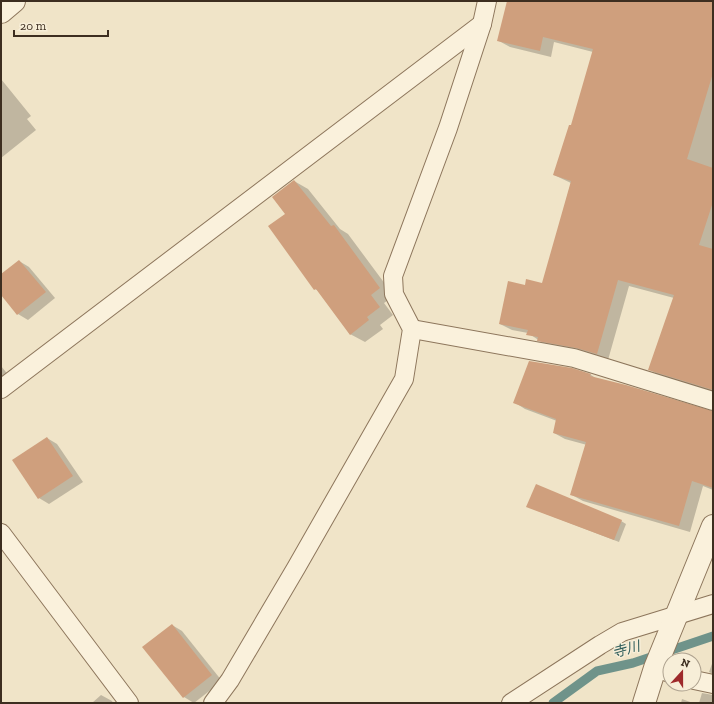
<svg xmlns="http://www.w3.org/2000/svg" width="714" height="704" font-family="'Zilla Slab','Noto Sans JP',serif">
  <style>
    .shadow { fill: #0003 }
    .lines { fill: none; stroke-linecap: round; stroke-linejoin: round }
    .stream { stroke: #6f938a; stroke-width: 9 }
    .building { fill: #cf9f7d }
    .service-casing { stroke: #8d765c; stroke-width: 20 }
    .minor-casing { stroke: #8d765c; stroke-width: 24 }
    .tertiary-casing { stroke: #8d765c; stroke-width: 24 }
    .service { stroke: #faf1dc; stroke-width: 18 }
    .minor { stroke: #faf1dc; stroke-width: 22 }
    .tertiary { stroke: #faf1dc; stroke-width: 22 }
    .labels { text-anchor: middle; stroke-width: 3; stroke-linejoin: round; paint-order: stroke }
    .water-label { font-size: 14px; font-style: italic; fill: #2f5d5a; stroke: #f7eed8 }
  </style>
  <rect width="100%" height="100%" fill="#f0e4c8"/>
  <g class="shadow">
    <path d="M 508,1 L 713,1 L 713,392 L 660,376 L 649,369 L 674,298 L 629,286 L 608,360 L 549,347 L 528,333 L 512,330 L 500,324 L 526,286 L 543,284 L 571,183 L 554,175 L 572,127 L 593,52 L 554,42 L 551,57 L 510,47 L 499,41 Z"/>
    <path d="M 1,79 L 31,116 L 27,119 L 36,130 L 1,158 Z"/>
    <path d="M 294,181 L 308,189 L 340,229 L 348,234 L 394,296 L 384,303 L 393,315 L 380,325 L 383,329 L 365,342 L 350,334 L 319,291 L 315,289 L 286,214 Z"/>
    <path d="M 19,261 L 29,267 L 55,298 L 28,320 L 18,314 L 1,294 L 1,276 Z"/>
    <path d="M 1,366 L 10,377 L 1,384 Z"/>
    <path d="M 571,369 L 591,375 L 597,379 L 713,412 L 713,490 L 703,486 L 690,532 L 583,501 L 572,495 L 587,445 L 565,439 L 554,433 L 557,421 L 525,409 L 514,402 Z"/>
    <path d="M 47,438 L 57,444 L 83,482 L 49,504 L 39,498 Z"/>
    <path d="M 533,509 L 621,521 L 626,524 L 619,542 Z"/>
    <path d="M 172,625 L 182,631 L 222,681 L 194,703 L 184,697 Z"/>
    <path d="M 713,661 L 713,674 L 709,672 Z"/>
    <path d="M 702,693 L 713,695 L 713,703 L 699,703 Z"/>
    <path d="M 101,695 L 112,701 L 113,703 L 92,703 Z"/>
    <path d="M 682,699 L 693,703 L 681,703 Z"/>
  </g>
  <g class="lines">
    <path class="stream" d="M 553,703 L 597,671 L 633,663 L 713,636"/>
  </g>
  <g class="building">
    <path d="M 507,1 L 713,1 L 713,73 L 687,159 L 713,168 L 713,202 L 699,245 L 713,249 L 713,390 L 648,370 L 674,295 L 618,280 L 597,354 L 576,348 L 537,341 L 538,337 L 526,335 L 528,330 L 499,324 L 508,281 L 525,285 L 526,279 L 542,283 L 571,181 L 553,175 L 569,125 L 571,125 L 593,49 L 543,37 L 540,51 L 497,41 Z"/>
    <path d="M 294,180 L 331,226 L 334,225 L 380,288 L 371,295 L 380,307 L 367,317 L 369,320 L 350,335 L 316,289 L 314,290 L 268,226 L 285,214 L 272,197 Z"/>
    <path d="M 19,260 L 46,292 L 17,315 L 1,295 L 1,274 Z"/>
    <path d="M 529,361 L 572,368 L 591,374 L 590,376 L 626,385 L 713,411 L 713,488 L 692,481 L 679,526 L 570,495 L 586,442 L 553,433 L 556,419 L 513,403 Z"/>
    <path d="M 47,437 L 73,476 L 38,499 L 12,460 Z"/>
    <path d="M 536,484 L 622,520 L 614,540 L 526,507 Z"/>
    <path d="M 172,624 L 212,675 L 183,698 L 142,647 Z"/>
  </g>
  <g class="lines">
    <defs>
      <g id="service">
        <path d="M 412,329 L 574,358 L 713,401"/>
        <path d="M 1,389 L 482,24"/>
        <path d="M 1,533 L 129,703"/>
        <path d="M 655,668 L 670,673"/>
        <path d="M 694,680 L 713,684"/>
        <path d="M 213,703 L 230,680 L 296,568 L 404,379 L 412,329 L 394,294 L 393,276 L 448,128 L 482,24 L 487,1"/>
        <path d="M 511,703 L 600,645 L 622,632 L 713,604"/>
      </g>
      <path id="minor" d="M 1,12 L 14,1"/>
      <path id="tertiary" d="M 644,703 L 655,668 L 713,526"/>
    </defs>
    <use href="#service" class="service-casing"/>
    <use href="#minor" class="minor-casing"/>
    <use href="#tertiary" class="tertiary-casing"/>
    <use href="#service" class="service"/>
    <use href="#minor" class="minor"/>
    <use href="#tertiary" class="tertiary"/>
  </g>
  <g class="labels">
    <g class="water-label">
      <text transform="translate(626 649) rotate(-15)" y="5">寺川</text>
    </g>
  </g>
  <rect width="714" height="704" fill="none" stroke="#3d2e20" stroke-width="4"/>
  <g transform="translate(682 672) rotate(21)"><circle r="19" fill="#f7eed8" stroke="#ada18e"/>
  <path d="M0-3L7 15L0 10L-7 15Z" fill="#9e2a2b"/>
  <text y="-6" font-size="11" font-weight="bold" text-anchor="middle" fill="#3d2e20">N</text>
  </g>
  <path d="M14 30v6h94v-6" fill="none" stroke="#3d2e20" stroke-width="2"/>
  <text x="20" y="30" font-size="12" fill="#3d2e20" stroke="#f7eed8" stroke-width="3" paint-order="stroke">20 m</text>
</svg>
